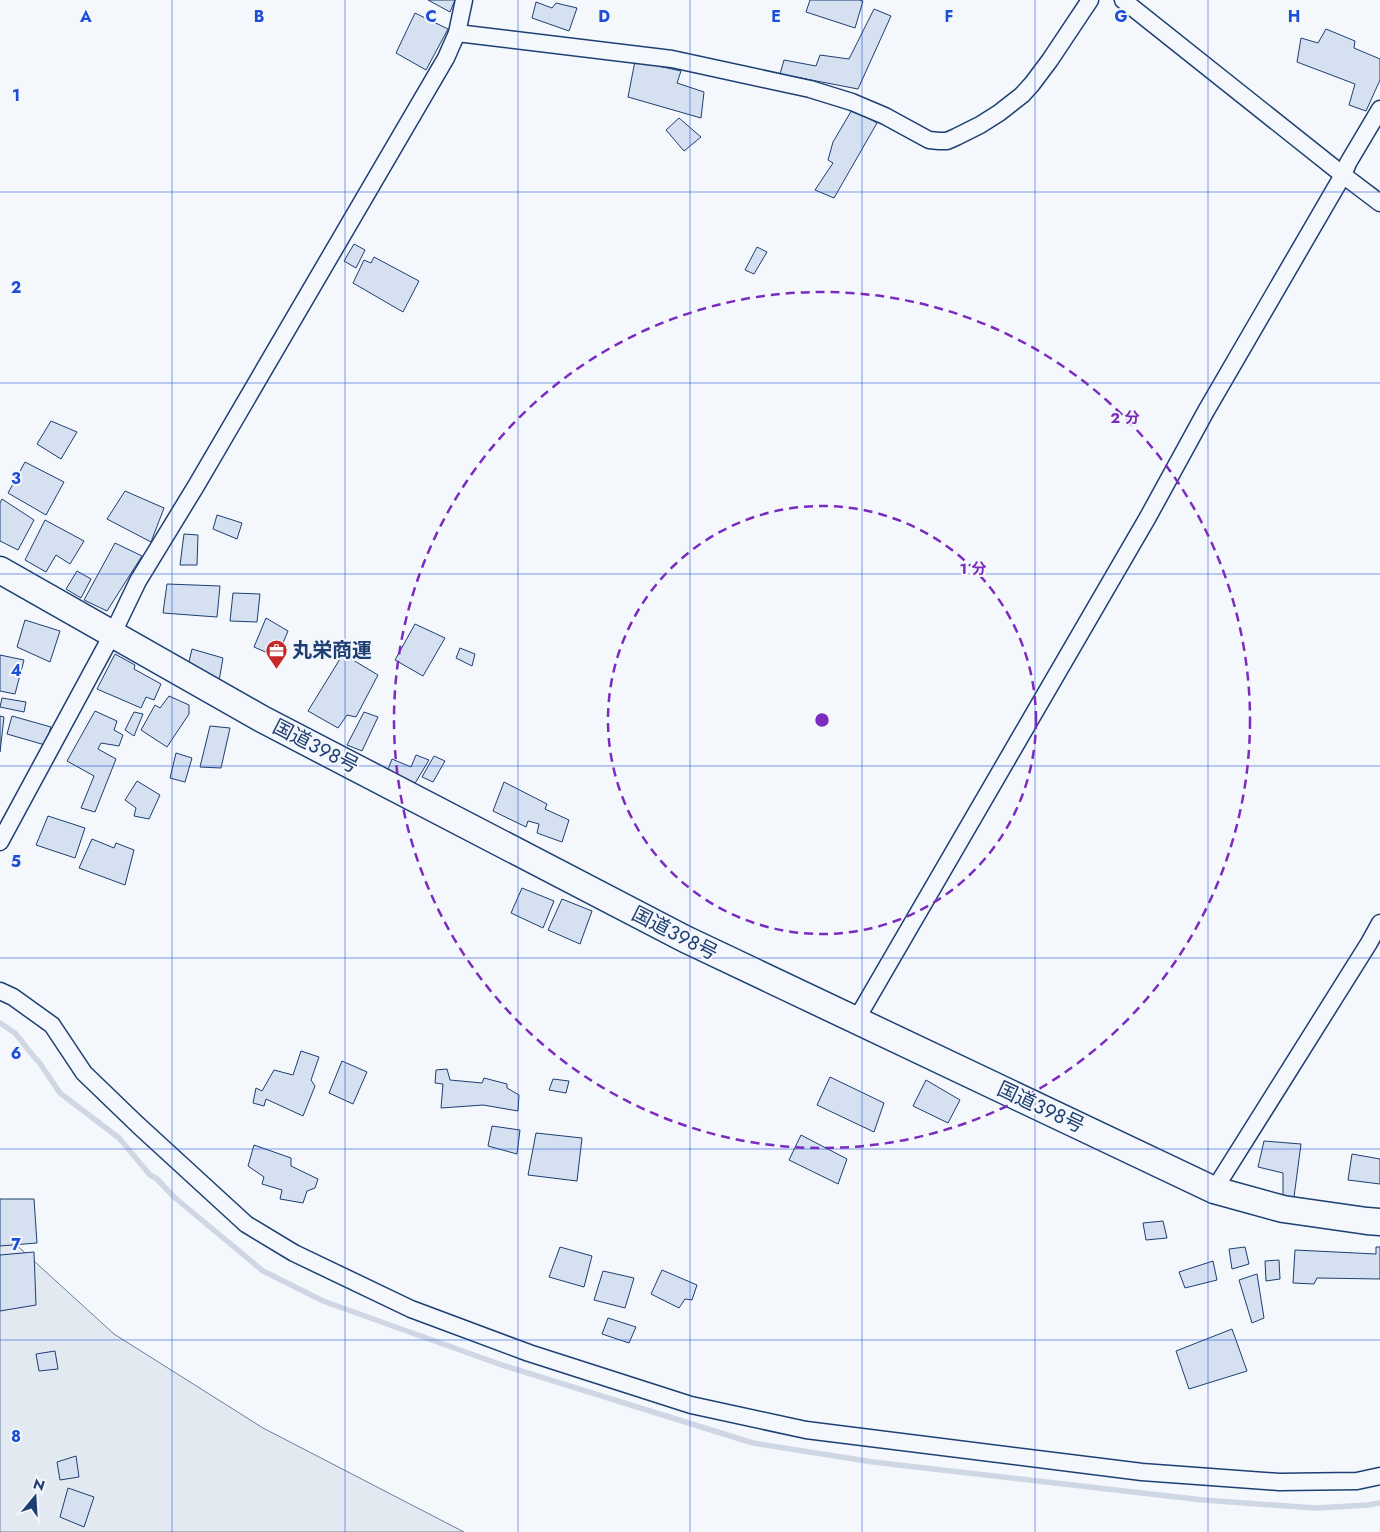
<svg xmlns="http://www.w3.org/2000/svg" width="1380" height="1532" font-family="Jost,'Noto Sans JP',sans-serif">
  <style>
    .green { fill: #e3e9f0; stroke: #687fa3 }
    .lines { fill: none; stroke-linecap: round; stroke-linejoin: round }
    .stream { stroke: #cfd7e4; stroke-width: 5.5 }
    .building { fill: #d5e0f0; stroke: #1d3f73 }
    .minor-casing { stroke: #1d3f73; stroke-width: 19 }
    .trunk-casing { stroke: #1d3f73; stroke-width: 29 }
    .minor { stroke: #f4f7fb; stroke-width: 16 }
    .trunk { stroke: #f4f7fb; stroke-width: 26 }
    .grid { fill: none; stroke: #1d4ed8; stroke-width: 1; stroke-opacity: 0.55 }
    .ring { fill: none; stroke: #7b2cbf; stroke-width: 2.5; stroke-dasharray: 9 6 }
    .labels { text-anchor: middle; stroke-width: 4; stroke-linejoin: round; paint-order: stroke }
    .poi-label { font-size: 20px; font-weight: bold; fill: #1d3f73; stroke: #f4f7fb; text-anchor: start }
    .street-label { font-size: 20px; fill: #1d3f73; stroke: #f4f7fb }
    .grid-label { font-size: 16px; text-anchor: middle; font-weight: bold; fill: #1d4ed8; stroke: #f4f7fb; stroke-width: 4; stroke-linejoin: round; paint-order: stroke }
    .centre { fill: #7b2cbf; stroke: #f4f7fb; stroke-width: 2.5 }
    .ring-label { font-size: 15px; text-anchor: middle; font-weight: bold; fill: #7b2cbf; stroke: #f4f7fb; stroke-width: 4; stroke-linejoin: round; paint-order: stroke }
  </style>
  <rect width="100%" height="100%" fill="#f4f7fb"/>
  <path class="green" d="M 0,1230 L 114,1334 L 263,1428 L 464,1532 L 0,1532 Z"/>
  <g class="lines">
    <path class="stream" d="M 0,1023 L 15,1033 L 35,1058 L 39,1062 L 60,1093 L 119,1138 L 150,1175 L 157,1179 L 174,1197 L 263,1271 L 323,1301 L 499,1364 L 753,1443 L 873,1462 L 1203,1500 L 1316,1508 L 1368,1505 L 1380,1503"/>
  </g>
  <g class="building">
    <path d="M 428,0 L 455,0 L 450,12 Z"/>
    <path d="M 810,0 L 859,0 L 863,1 L 855,28 L 806,12 Z"/>
    <path d="M 536,2 L 552,8 L 556,3 L 577,8 L 569,31 L 532,18 Z"/>
    <path d="M 874,9 L 891,16 L 858,89 L 780,74 L 784,60 L 816,66 L 820,55 L 849,59 Z"/>
    <path d="M 415,13 L 448,29 L 426,70 L 396,53 Z"/>
    <path d="M 1326,29 L 1355,41 L 1354,48 L 1380,59 L 1380,80 L 1366,111 L 1349,105 L 1355,84 L 1297,62 L 1301,38 L 1318,43 Z"/>
    <path d="M 635,61 L 681,71 L 677,83 L 704,92 L 701,118 L 628,97 Z"/>
    <path d="M 853,108 L 877,123 L 834,198 L 815,190 L 833,163 L 828,160 L 833,142 Z"/>
    <path d="M 679,118 L 701,137 L 684,151 L 666,130 Z"/>
    <path d="M 354,244 L 365,250 L 356,268 L 344,261 Z"/>
    <path d="M 757,247 L 767,252 L 754,274 L 745,270 Z"/>
    <path d="M 374,257 L 419,281 L 403,312 L 353,283 L 364,260 L 371,263 Z"/>
    <path d="M 51,421 L 77,432 L 61,459 L 37,444 Z"/>
    <path d="M 25,462 L 64,482 L 46,515 L 8,493 Z"/>
    <path d="M 125,491 L 164,508 L 151,542 L 107,519 Z"/>
    <path d="M 2,499 L 34,520 L 18,550 L 0,541 L 0,503 Z"/>
    <path d="M 217,515 L 242,523 L 237,539 L 213,529 Z"/>
    <path d="M 45,520 L 84,541 L 70,564 L 56,555 L 46,572 L 25,560 Z"/>
    <path d="M 184,534 L 198,535 L 197,565 L 180,565 Z"/>
    <path d="M 115,543 L 142,556 L 107,611 L 84,600 Z"/>
    <path d="M 77,571 L 91,579 L 81,598 L 66,589 Z"/>
    <path d="M 167,584 L 220,586 L 217,617 L 163,613 Z"/>
    <path d="M 233,593 L 260,594 L 257,622 L 230,621 Z"/>
    <path d="M 266,618 L 288,631 L 277,657 L 254,647 Z"/>
    <path d="M 25,620 L 60,631 L 50,662 L 17,647 Z"/>
    <path d="M 415,624 L 445,638 L 423,676 L 395,660 Z"/>
    <path d="M 460,648 L 475,654 L 472,666 L 456,658 Z"/>
    <path d="M 192,649 L 223,658 L 219,681 L 187,670 Z"/>
    <path d="M 115,654 L 135,665 L 134,669 L 161,684 L 154,700 L 146,697 L 141,708 L 97,689 Z"/>
    <path d="M 343,654 L 378,675 L 356,717 L 347,715 L 338,728 L 308,711 Z"/>
    <path d="M 0,655 L 24,660 L 15,694 L 0,691 Z"/>
    <path d="M 169,696 L 189,705 L 189,714 L 167,747 L 141,730 L 155,705 L 160,708 Z"/>
    <path d="M 2,698 L 26,702 L 24,712 L 0,707 Z"/>
    <path d="M 95,711 L 117,721 L 114,730 L 123,735 L 119,746 L 101,743 L 98,749 L 116,759 L 95,812 L 81,808 L 94,776 L 67,761 Z"/>
    <path d="M 134,712 L 143,714 L 134,736 L 125,730 Z"/>
    <path d="M 364,712 L 378,717 L 362,751 L 347,745 Z"/>
    <path d="M 0,716 L 4,717 L 0,752 Z"/>
    <path d="M 12,716 L 51,727 L 45,745 L 7,734 Z"/>
    <path d="M 210,726 L 230,728 L 221,768 L 200,767 Z"/>
    <path d="M 176,753 L 192,758 L 185,782 L 170,778 Z"/>
    <path d="M 416,755 L 429,760 L 414,785 L 387,772 L 392,759 L 411,767 Z"/>
    <path d="M 434,756 L 445,761 L 433,782 L 422,777 Z"/>
    <path d="M 137,781 L 160,795 L 149,819 L 134,816 L 136,808 L 125,800 Z"/>
    <path d="M 504,782 L 547,804 L 545,809 L 569,820 L 562,842 L 537,833 L 539,824 L 528,821 L 526,827 L 493,811 Z"/>
    <path d="M 48,816 L 85,828 L 75,858 L 36,845 Z"/>
    <path d="M 92,839 L 114,848 L 116,843 L 134,850 L 125,885 L 79,868 Z"/>
    <path d="M 522,888 L 554,901 L 543,928 L 511,913 Z"/>
    <path d="M 562,899 L 592,911 L 580,944 L 548,930 Z"/>
    <path d="M 301,1051 L 319,1057 L 311,1080 L 315,1086 L 303,1116 L 266,1099 L 264,1106 L 253,1103 L 256,1088 L 262,1091 L 274,1070 L 293,1075 Z"/>
    <path d="M 342,1061 L 367,1072 L 353,1104 L 329,1093 Z"/>
    <path d="M 447,1069 L 450,1080 L 482,1083 L 484,1078 L 507,1084 L 507,1088 L 519,1095 L 518,1111 L 483,1105 L 441,1108 L 443,1084 L 435,1083 L 436,1070 Z"/>
    <path d="M 830,1077 L 884,1103 L 874,1132 L 817,1105 Z"/>
    <path d="M 553,1079 L 569,1081 L 566,1093 L 549,1090 Z"/>
    <path d="M 926,1080 L 960,1100 L 948,1123 L 913,1106 Z"/>
    <path d="M 492,1126 L 520,1130 L 517,1154 L 488,1146 Z"/>
    <path d="M 536,1133 L 582,1138 L 577,1181 L 528,1175 Z"/>
    <path d="M 801,1135 L 847,1159 L 838,1184 L 789,1160 Z"/>
    <path d="M 1264,1141 L 1301,1144 L 1294,1197 L 1283,1196 L 1283,1173 L 1258,1167 Z"/>
    <path d="M 254,1145 L 291,1158 L 291,1166 L 318,1179 L 315,1188 L 307,1191 L 303,1203 L 280,1199 L 282,1190 L 262,1184 L 264,1177 L 248,1166 Z"/>
    <path d="M 1352,1154 L 1380,1159 L 1380,1184 L 1348,1180 Z"/>
    <path d="M 0,1199 L 34,1199 L 37,1243 L 0,1246 Z"/>
    <path d="M 1163,1221 L 1167,1238 L 1146,1240 L 1143,1223 Z"/>
    <path d="M 560,1247 L 592,1256 L 584,1287 L 549,1277 Z"/>
    <path d="M 1245,1247 L 1249,1264 L 1232,1269 L 1229,1249 Z"/>
    <path d="M 1376,1247 L 1380,1247 L 1380,1279 L 1317,1278 L 1314,1284 L 1293,1283 L 1295,1250 L 1376,1254 Z"/>
    <path d="M 34,1252 L 36,1305 L 0,1311 L 0,1255 Z"/>
    <path d="M 1279,1260 L 1280,1279 L 1266,1281 L 1265,1261 Z"/>
    <path d="M 1213,1261 L 1217,1280 L 1185,1288 L 1179,1272 Z"/>
    <path d="M 662,1270 L 697,1285 L 692,1300 L 685,1299 L 679,1308 L 651,1294 Z"/>
    <path d="M 603,1271 L 634,1278 L 625,1308 L 594,1300 Z"/>
    <path d="M 1257,1274 L 1264,1318 L 1252,1323 L 1239,1280 Z"/>
    <path d="M 608,1318 L 636,1327 L 629,1343 L 602,1334 Z"/>
    <path d="M 1232,1329 L 1247,1371 L 1189,1389 L 1176,1351 Z"/>
    <path d="M 55,1351 L 58,1369 L 39,1371 L 36,1354 Z"/>
    <path d="M 76,1456 L 79,1477 L 60,1480 L 57,1462 Z"/>
    <path d="M 68,1488 L 94,1497 L 84,1527 L 60,1517 Z"/>
  </g>
  <g class="lines">
    <defs>
      <g id="minor">
        <path d="M 1123,0 L 1343,175 L 1380,203"/>
        <path d="M 457,33 L 672,59 L 810,89 L 852,102 L 885,116 L 929,140 L 939,141 L 947,141 L 956,137 L 980,125 L 999,113 L 1022,95 L 1032,84 L 1050,60 L 1090,0"/>
        <path d="M 0,842 L 113,633 L 138,581 L 196,486 L 446,58 L 457,33 L 464,0"/>
        <path d="M 0,991 L 13,997 L 52,1025 L 84,1073 L 138,1125 L 246,1224 L 294,1253 L 411,1309 L 529,1353 L 691,1405 L 806,1430 L 1142,1472 L 1279,1482 L 1357,1481 L 1380,1476"/>
        <path d="M 856,1020 L 1148,517 L 1206,411 L 1343,175 L 1348,163 L 1380,109"/>
        <path d="M 1214,1190 L 1369,943 L 1380,923"/>
      </g>
      <path id="trunk" d="M 0,570 L 262,719 L 685,939 L 1214,1190 L 1283,1209 L 1367,1221 L 1380,1222"/>
    </defs>
    <use href="#minor" class="minor-casing"/>
    <use href="#trunk" class="trunk-casing"/>
    <use href="#minor" class="minor"/>
    <use href="#trunk" class="trunk"/>
  </g>
  <path class="grid" d="M 172,0 L 172,1532M 345,0 L 345,1532M 518,0 L 518,1532M 690,0 L 690,1532M 862,0 L 862,1532M 1035,0 L 1035,1532M 1208,0 L 1208,1532M 0,192 L 1380,192M 0,383 L 1380,383M 0,574 L 1380,574M 0,766 L 1380,766M 0,958 L 1380,958M 0,1149 L 1380,1149M 0,1340 L 1380,1340"/>
  <g class="ring">
    <circle cx="822" cy="720" r="214"/>
    <circle cx="822" cy="720" r="428"/>
  </g>
  <defs>
    <symbol id="office-pin" viewBox="-11 -11 22 30"><path d="M0 17L-7.5 6A9.5 9.5 0 1 1 7.5 6Z" fill="#c62828" stroke="#f4f7fb"/><path d="M-6-3h4V-5.5h4V-3h4V5H-6ZM-1-4.5V-3h2v-1.5ZM-6 0V1H6V0Z" fill="#fff"/></symbol>
  </defs>
  <g fill-rule="evenodd">
    <use href="#office-pin" x="264" y="638" width="25" height="34"/>
  </g>
  <g class="labels">
    <g class="poi-label">
      <text x="292" y="657">丸栄商運</text>
    </g>
    <g class="street-label">
      <text transform="translate(316 746) rotate(27)" y="7">国道398号</text>
      <text transform="translate(675 933) rotate(27)" y="7">国道398号</text>
      <text transform="translate(1041 1107) rotate(25)" y="7">国道398号</text>
    </g>
  </g>
  <g class="grid-label">
    <text x="86" y="22">A</text>
    <text x="259" y="22">B</text>
    <text x="431" y="22">C</text>
    <text x="604" y="22">D</text>
    <text x="776" y="22">E</text>
    <text x="949" y="22">F</text>
    <text x="1121" y="22">G</text>
    <text x="1294" y="22">H</text>
    <text x="16" y="101">1</text>
    <text x="16" y="293">2</text>
    <text x="16" y="484">3</text>
    <text x="16" y="676">4</text>
    <text x="16" y="867">5</text>
    <text x="16" y="1059">6</text>
    <text x="16" y="1250">7</text>
    <text x="16" y="1442">8</text>
  </g>
  <circle cx="822" cy="720" r="8" class="centre"/>
  <g class="ring-label">
    <text x="1125" y="423">2 分</text>
    <text x="973" y="574">1 分</text>
  </g>
  <g transform="translate(35 1497) rotate(18)" stroke="#f4f7fb" stroke-width="4" paint-order="stroke">
  <path d="M0-4L9 19L0 12L-9 19Z" fill="#1d3f73"/>
  <text y="-8" font-size="14" font-weight="bold" text-anchor="middle" fill="#1d3f73">N</text>
  </g>
</svg>
